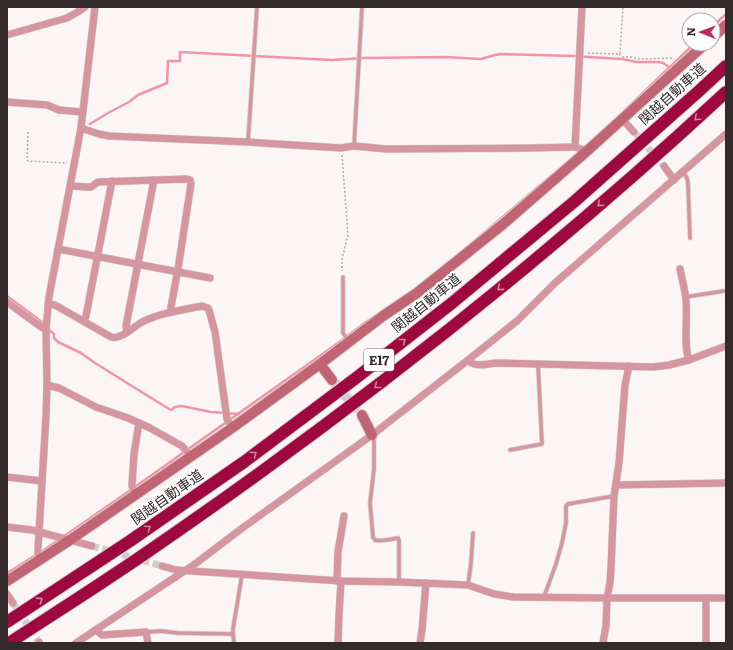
<svg xmlns="http://www.w3.org/2000/svg" width="733" height="650" font-family="Literata,'Noto Sans JP',serif">
  <style>
    .lines { fill: none; stroke-linecap: round; stroke-linejoin: round }
    .stream { stroke: #f294a3; stroke-width: 2.5 }
    .street-tunnel { stroke: #d3cccd; stroke-width: 7; stroke-dasharray: 7 3.5; stroke-linecap: butt }
    .secondary-tunnel { stroke: #d3cccd; stroke-width: 10; stroke-dasharray: 10 5; stroke-linecap: butt }
    .lane-casing { stroke: #d7d0d1; stroke-width: 5 }
    .street-casing { stroke: #d7d0d1; stroke-width: 8 }
    .secondary-casing { stroke: #d7d0d1; stroke-width: 12 }
    .highway-casing { stroke: #d7d0d1; stroke-width: 14 }
    .path { stroke: #b1a9aa; stroke-width: 1.5; stroke-dasharray: 2 2; stroke-linecap: butt }
    .lane { stroke: #d6969f; stroke-width: 3.5 }
    .street { stroke: #d6969f; stroke-width: 7 }
    .secondary { stroke: #c16575; stroke-width: 10 }
    .highway { stroke: #9d093e; stroke-width: 12 }
    .oneway { stroke: #ce849e }
    .labels { text-anchor: middle; stroke-width: 4; stroke-linejoin: round; paint-order: stroke }
    .shield { fill: #fff; stroke: #726a6b; stroke-width: 1 }
    .shield-label { font-size: 13px; font-weight: bold; fill: #352a2b }
    .street-label { font-size: 14px; fill: #352a2b; stroke: #fff }
  </style>
  <rect width="100%" height="100%" fill="#fbf5f6"/>
  <g class="lines">
    <g class="stream">
      <path d="M 713,26 L 726,14"/>
      <path d="M 624,111 L 694,44"/>
      <path d="M 90,124 L 108,113 L 129,102 L 138,95 L 167,83 L 168,61 L 180,61 L 180,52 L 332,60 L 363,58 L 445,57 L 481,59 L 495,55 L 501,54 L 573,56 L 622,59 L 637,62 L 659,62 L 663,63 L 669,67"/>
      <path d="M 472,243 L 552,175"/>
      <path d="M 7,296 L 38,319 L 45,325"/>
      <path d="M 48,329 L 54,334 L 54,338 L 58,342 L 81,353 L 95,363 L 169,409 L 171,410 L 175,407 L 182,406 L 211,412 L 239,414"/>
      <path d="M 7,573 L 44,550 L 125,494 L 338,343 L 366,322 L 387,308"/>
    </g>
    <g class="street-tunnel">
      <path d="M 634,132 L 664,166"/>
      <path d="M 92,546 L 162,566"/>
      <path d="M 13,603 L 39,642"/>
    </g>
    <path class="secondary-tunnel" d="M 332,380 L 362,415"/>
    <defs>
      <g id="lane">
        <path d="M 248,142 L 257,7"/>
        <path d="M 354,146 L 362,7"/>
        <path d="M 683,172 L 687,178 L 688,183 L 690,238"/>
        <path d="M 343,277 L 343,333 L 348,340"/>
        <path d="M 685,297 L 724,291"/>
        <path d="M 372,436 L 374,441 L 374,469 L 370,503 L 373,537 L 375,540 C 382,542 390,539 398,538 L 399,540 L 399,582"/>
        <path d="M 510,450 L 542,444 L 538,364"/>
        <path d="M 468,585 L 471,563 L 473,533"/>
        <path d="M 545,598 L 545,594 L 556,564 L 562,543 L 566,523 L 566,506 L 568,504 L 614,496"/>
        <path d="M 146,632 L 161,631 L 177,633 L 233,634"/>
        <path d="M 234,643 L 233,634 L 233,629 L 242,575"/>
      </g>
      <g id="street">
        <path d="M 582,7 L 575,147 L 587,151"/>
        <path d="M 7,35 L 67,18 L 76,13 L 85,7"/>
        <path d="M 7,102 L 47,105 L 59,110 L 82,112"/>
        <path d="M 622,119 L 634,132"/>
        <path d="M 81,128 L 99,134 L 109,136 L 248,142 L 341,148 L 354,146 L 386,149 L 530,148 L 575,147"/>
        <path d="M 664,166 L 674,180"/>
        <path d="M 71,186 L 88,187 L 91,187 L 98,182 L 186,179 L 190,180 L 191,184 L 178,269 L 171,307 L 171,312"/>
        <path d="M 58,249 L 210,278"/>
        <path d="M 680,269 C 682,279 685,290 686,300 C 688,318 683,344 689,360"/>
        <path d="M 7,302 L 41,327 L 46,329"/>
        <path d="M 48,304 L 55,305 L 111,337 C 121,340 133,327 142,322 C 160,313 182,310 202,306 L 208,308 L 209,310 L 215,332 L 227,419 L 232,428"/>
        <path d="M 84,321 L 86,316 L 112,181"/>
        <path d="M 127,332 L 126,326 L 154,180"/>
        <path d="M 468,360 C 474,368 487,364 496,363 L 653,367 L 669,365 L 689,360 L 726,346"/>
        <path d="M 47,385 L 59,388 L 96,407 L 128,418 L 150,428 L 182,446 L 191,456"/>
        <path d="M 7,477 L 42,481"/>
        <path d="M 616,485 L 726,483"/>
        <path d="M 135,494 L 133,489 L 132,486 L 134,454 L 139,423"/>
        <path d="M 7,527 L 32,530 L 92,546"/>
        <path d="M 41,560 L 38,554 L 38,549 L 46,416 L 47,385 L 46,329 L 49,297 L 81,128 L 95,7"/>
        <path d="M 162,566 L 176,570 L 341,581 L 399,582 L 468,585 L 494,594 L 513,597 L 607,598 L 726,598"/>
        <path d="M 337,581 L 338,552 L 344,516"/>
        <path d="M 7,594 L 13,603"/>
        <path d="M 96,630 L 102,635 L 146,632 L 148,643"/>
        <path d="M 39,642 L 39,643"/>
        <path d="M 76,643 L 195,564 L 241,529 L 372,435 L 468,360 L 517,321 L 555,283 L 726,134"/>
        <path d="M 338,643 L 339,615 L 341,581"/>
        <path d="M 420,643 L 422,630 L 426,583"/>
        <path d="M 603,643 L 606,625 L 607,598 L 610,583 L 611,568 L 614,496 L 619,463 L 625,385 L 629,366"/>
        <path d="M 706,643 L 706,598"/>
      </g>
      <g id="secondary">
        <path d="M 713,37 L 726,25"/>
        <path d="M 320,364 L 332,380"/>
        <path d="M 362,415 L 372,435"/>
        <path d="M 7,581 L 70,540 L 232,428 L 320,364 L 383,316 L 417,293 L 502,225 L 587,151 L 705,44"/>
      </g>
      <g id="highway">
        <path d="M 7,622 L 130,541 L 244,462 L 356,378 L 452,303 L 575,201 L 699,91 L 726,66"/>
        <path d="M 9,643 C 55,613 101,584 146,553 C 350,413 545,260 726,92"/>
      </g>
    </defs>
    <use href="#lane" class="lane-casing"/>
    <use href="#street" class="street-casing"/>
    <use href="#secondary" class="secondary-casing"/>
    <use href="#highway" class="highway-casing"/>
    <g class="path">
      <path d="M 588,53 L 619,54 L 620,53 L 623,7"/>
      <path d="M 619,54 L 621,56 L 624,57 L 631,57 L 639,59 L 670,58 L 674,59"/>
      <path d="M 28,132 L 27,160 L 28,161 L 67,163"/>
      <path d="M 342,155 L 348,235 L 342,259 L 342,271"/>
    </g>
    <use href="#lane" class="lane"/>
    <use href="#street" class="street"/>
    <use href="#secondary" class="secondary"/>
    <use href="#highway" class="highway"/>
  </g>
  <defs><path id="oneway-chevron" d="M-2-3.5L2.5 0L-2 3.5" fill="none" stroke-width="1.6" stroke-linecap="round" stroke-linejoin="round"/></defs>
  <g class="oneway">
    <use href="#oneway-chevron" transform="translate(697 118) rotate(138)"/>
    <use href="#oneway-chevron" transform="translate(600 204) rotate(138)"/>
    <use href="#oneway-chevron" transform="translate(500 288) rotate(140)"/>
    <use href="#oneway-chevron" transform="translate(403 341) rotate(-38)"/>
    <use href="#oneway-chevron" transform="translate(377 386) rotate(142)"/>
    <use href="#oneway-chevron" transform="translate(254 454) rotate(-37)"/>
    <use href="#oneway-chevron" transform="translate(148 528) rotate(-35)"/>
    <use href="#oneway-chevron" transform="translate(40 600) rotate(-33)"/>
  </g>
  <g class="labels">
    <rect class="shield" x="364" y="349" width="30" height="22" rx="3"/>
    <g class="shield-label">
      <text x="379" y="365">E17</text>
    </g>
    <g class="street-label">
      <text transform="translate(672 94) rotate(-42)" y="5">関越自動車道</text>
      <text transform="translate(426 303) rotate(-39)" y="5">関越自動車道</text>
      <text transform="translate(167 497) rotate(-35)" y="5">関越自動車道</text>
    </g>
  </g>
  <rect width="733" height="650" fill="none" stroke="#352a2b" stroke-width="16"/>
  <g transform="translate(701 32) rotate(271)"><circle r="19" fill="#ffffff" stroke="#aeaaaa"/>
  <path d="M0-3L7 15L0 10L-7 15Z" fill="#bd2d55"/>
  <text y="-6" font-size="11" font-weight="bold" text-anchor="middle" fill="#352a2b">N</text>
  </g>
</svg>
